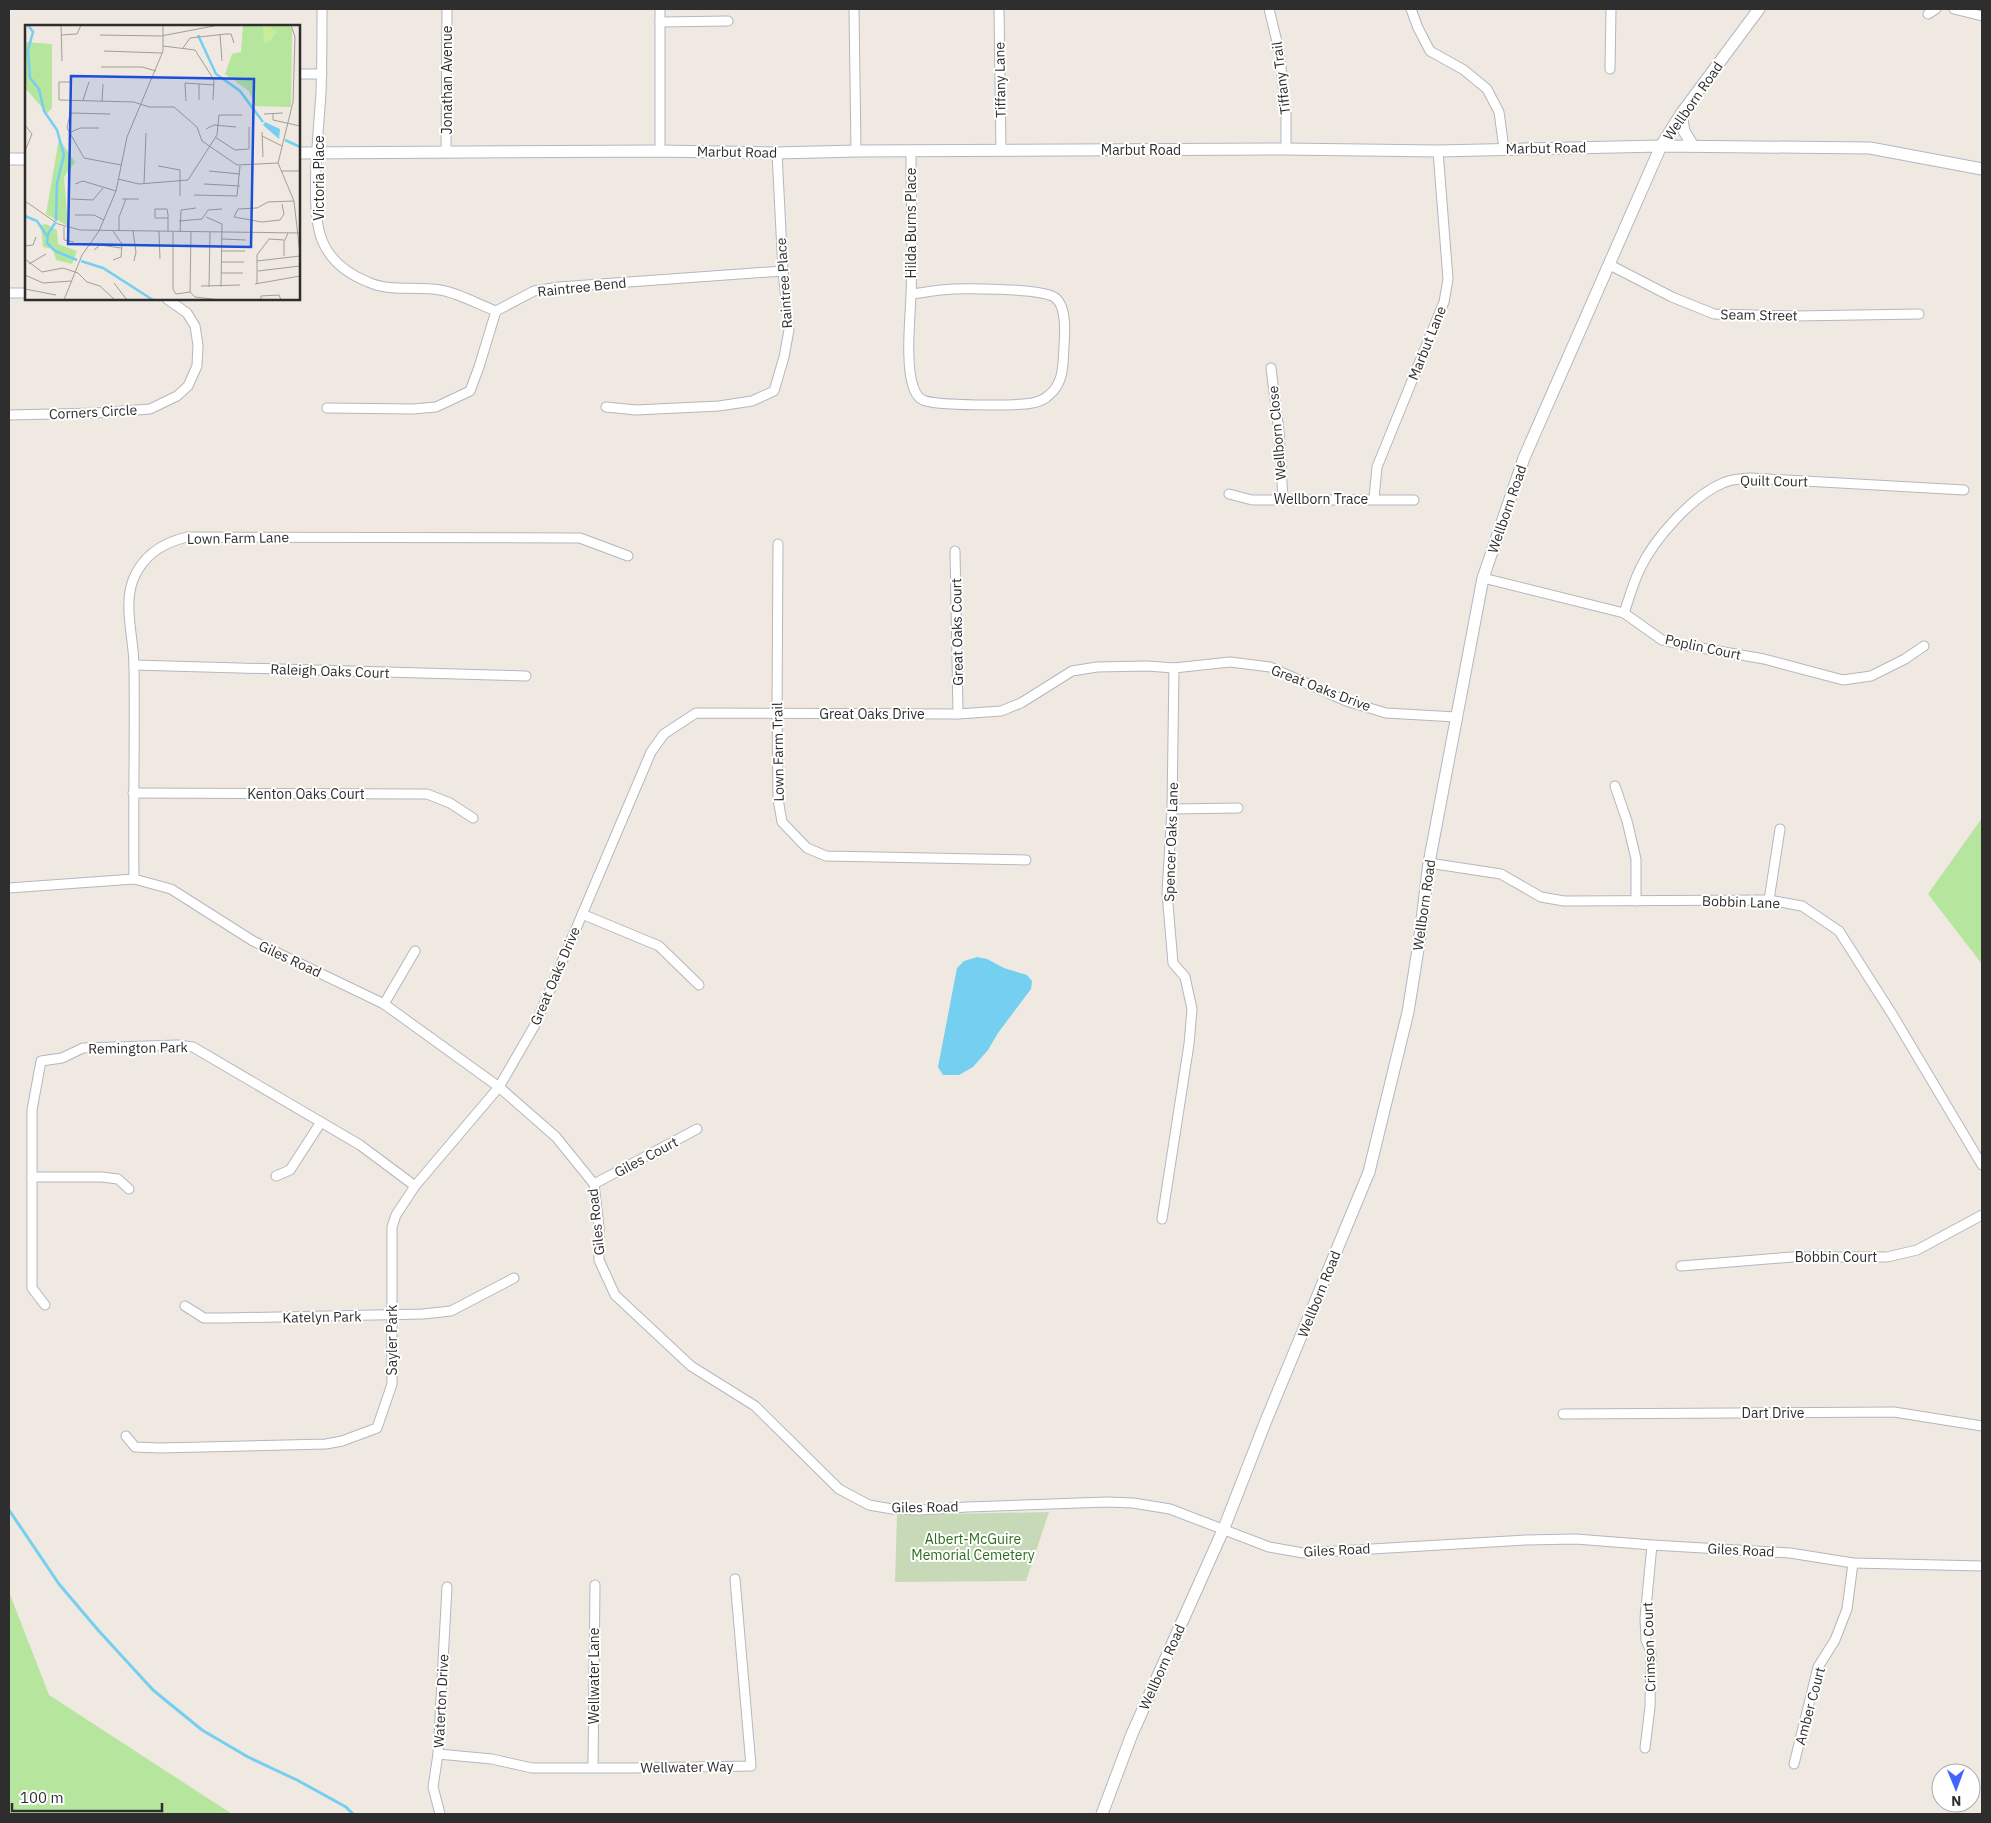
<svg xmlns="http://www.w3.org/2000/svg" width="1991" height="1823" font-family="'IBM Plex Sans',sans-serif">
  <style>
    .green { fill: #b6e59e }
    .cemetery { fill: #c8d9b8 }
    .water { fill: #75cff0 }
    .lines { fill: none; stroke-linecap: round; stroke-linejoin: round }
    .stream { stroke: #75cff0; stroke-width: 3 }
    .street-casing { stroke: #b4b7c1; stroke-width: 11 }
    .secondary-casing { stroke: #b4b7c1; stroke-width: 13 }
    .street { stroke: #fff; stroke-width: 9 }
    .secondary { stroke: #fff; stroke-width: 11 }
    .labels { text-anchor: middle; stroke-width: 4; stroke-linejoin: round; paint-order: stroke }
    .street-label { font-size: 14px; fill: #2e2e2e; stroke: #fff }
    .park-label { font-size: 14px; fill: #2c6e1b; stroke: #fff }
    .inset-river { fill: none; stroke: #75cff0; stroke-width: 2.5 }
    .inset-road { fill: none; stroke: #a29e99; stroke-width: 1 }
    .view { fill: #1d4ed8; fill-opacity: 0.15; stroke: #1d4ed8; stroke-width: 2.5 }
    .inset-edge { fill: none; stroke: #2e2e2e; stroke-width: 2.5 }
  </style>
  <rect width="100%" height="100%" fill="#efe9e1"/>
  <g class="green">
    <path d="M 1982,818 L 1982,964 L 1928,894 Z"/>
    <path d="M 9,1592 L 49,1695 L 232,1814 L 9,1814 Z"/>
  </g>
  <path class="cemetery" d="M 1049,1512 L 1026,1581 L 895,1582 L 897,1515 Z"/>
  <path class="water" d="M 977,957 L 987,959 L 1004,968 L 1027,975 L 1032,981 L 1031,989 L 998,1033 L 988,1050 L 973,1067 L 959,1075 L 943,1075 L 938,1067 L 957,968 L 964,961 Z"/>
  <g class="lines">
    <path class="stream" d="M 9,1510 L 59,1584 L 98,1630 L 153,1690 L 202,1730 L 248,1757 L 297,1780 L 346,1807 L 353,1814"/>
    <defs>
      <g id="street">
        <path d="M 322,9 C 322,37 322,65 321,92 C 319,129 309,208 322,240 C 330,260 348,274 368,282 C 390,292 416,286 440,290 C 459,293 477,304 496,311"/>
        <path d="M 854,9 L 856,151"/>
        <path d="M 999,9 L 1001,151"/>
        <path d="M 1269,9 L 1279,50 L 1286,112 L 1286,149"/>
        <path d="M 1411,9 L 1418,28 L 1430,51 L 1464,70 L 1487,89 L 1499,112 L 1504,149"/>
        <path d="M 1954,9 L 1982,16"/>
        <path d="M 1928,14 L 1936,9"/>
        <path d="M 660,22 L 728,21"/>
        <path d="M 1610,69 L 1611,9"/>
        <path d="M 299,74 L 322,74"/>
        <path d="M 660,151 L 660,9"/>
        <path d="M 911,151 C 911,199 913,247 911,295 C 910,320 905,367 914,389 C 916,394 918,398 923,400 C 935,406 1017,406 1032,403 C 1038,402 1045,399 1049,395 C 1064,383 1063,364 1064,346 C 1065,333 1067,305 1054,297 C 1040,288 960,288 941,290 C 931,291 921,293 911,294"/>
        <path d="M 446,152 L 447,9"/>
        <path d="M 1610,265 L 1672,297 L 1714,314 L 1795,316 L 1919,314"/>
        <path d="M 9,293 L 26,293"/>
        <path d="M 1271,368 L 1279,432 L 1283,499"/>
        <path d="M 606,407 L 636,410 L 719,406 L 752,401 L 774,391 L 784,357 L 789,330 L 783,271 L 777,153"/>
        <path d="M 327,408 L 413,409 L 436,407 L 470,391 L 479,367 L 496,311 L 534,291 L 559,287 L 783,271"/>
        <path d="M 9,415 L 96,413 L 150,409 L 177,396 L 188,386 L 197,366 L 198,345 L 195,326 L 187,313 L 167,299"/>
        <path d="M 1229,494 L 1252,500 L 1414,500"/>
        <path d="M 1374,498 L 1377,467 L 1444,302 L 1448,279 L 1438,151"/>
        <path d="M 778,544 L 777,713 L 778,799 L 782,822 L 807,848 L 826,856 L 1026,860"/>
        <path d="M 955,551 L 958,714"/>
        <path d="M 1483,578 L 1624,613 L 1662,640 L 1684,645 L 1764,659 L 1843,680 L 1871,676 L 1905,659 L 1924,646"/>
        <path d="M 1624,613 C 1629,599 1633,583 1640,569 C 1654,539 1692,496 1723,483 C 1731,479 1741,479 1750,478 L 1964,490"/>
        <path d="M 134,665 L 526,676"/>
        <path d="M 1615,786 L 1627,821 L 1636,859 L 1636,901"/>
        <path d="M 133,793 L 427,794 L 450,803 L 473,818"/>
        <path d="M 1172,809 L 1238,808"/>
        <path d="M 1429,863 L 1501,874 L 1541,897 L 1564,901 L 1769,900 L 1802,906 L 1839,931 L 1892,1014 L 1982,1165"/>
        <path d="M 134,879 C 133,808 135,737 134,666 C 134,639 123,606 133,580 C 143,555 162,543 187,537 L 580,538 L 628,556"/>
        <path d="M 9,888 L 134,879 L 171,889 L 253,941 L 384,1004 L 499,1087 L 556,1137 L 594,1184 L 599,1227 L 599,1260 L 615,1295 L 691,1366 L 755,1406 L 839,1489 L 869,1505 L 892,1509 L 919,1510 L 967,1507 L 1107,1502 L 1133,1503 L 1170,1509 L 1269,1547 L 1303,1553 L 1526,1540 L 1576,1539 L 1652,1545 L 1790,1553 L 1853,1563 L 1982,1566"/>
        <path d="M 1769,900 L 1780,829"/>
        <path d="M 582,914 L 659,946 L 699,985"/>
        <path d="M 384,1004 L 415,951"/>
        <path d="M 276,1176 L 290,1170 L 321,1122"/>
        <path d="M 32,1177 L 102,1177 L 118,1179 L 129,1189"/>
        <path d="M 594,1184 L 697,1129"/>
        <path d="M 1162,1219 L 1189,1044 L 1192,1009 L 1185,977 L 1173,963 L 1167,893 L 1172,809 L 1174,668"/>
        <path d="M 1681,1266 L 1792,1257 L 1887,1257 L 1917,1250 L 1982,1215"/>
        <path d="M 45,1305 L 32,1288 L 32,1110 L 41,1061 L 62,1058 L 83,1048 L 178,1045 L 193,1047 L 360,1145 L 415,1186"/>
        <path d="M 185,1306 L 204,1318 L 225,1318 L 423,1314 L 451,1311 L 514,1278"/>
        <path d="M 1563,1414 L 1894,1412 L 1982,1426"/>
        <path d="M 126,1436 L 135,1447 L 160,1448 L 326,1444 L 342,1441 L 377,1428 L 392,1384 L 392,1227 L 396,1215 L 415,1186 L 499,1087 L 536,1023 L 651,752 L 664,734 L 696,713 L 958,714 L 1001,711 L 1021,703 L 1072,671 L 1097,667 L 1147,666 L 1174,668 L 1230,662 L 1270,667 L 1346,701 L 1386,713 L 1456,717"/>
        <path d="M 1645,1748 L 1650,1707 L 1651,1652 L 1646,1640 L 1645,1618 L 1652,1545"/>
        <path d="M 438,1754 L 492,1759 L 532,1768 L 634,1768 L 751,1766 L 735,1579"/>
        <path d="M 1794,1764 L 1818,1667 L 1835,1640 L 1847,1609 L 1853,1563"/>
        <path d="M 593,1767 L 595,1585"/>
        <path d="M 440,1814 L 433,1787 L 438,1754 L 447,1587"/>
      </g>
      <g id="secondary">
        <path d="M 1681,114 L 1684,131 L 1693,146"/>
        <path d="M 299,153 L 660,151 L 777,153 L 856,151 L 1286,149 L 1438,151 L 1661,146 L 1870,148 L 1982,169"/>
        <path d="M 9,159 L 26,159"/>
        <path d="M 1102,1814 L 1132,1734 L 1224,1528 L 1265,1423 L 1369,1172 L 1408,1012 L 1419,943 L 1429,863 L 1483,578 L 1524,458 L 1661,146 L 1681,114 L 1759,9"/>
      </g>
    </defs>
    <use href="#street" class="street-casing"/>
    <use href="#secondary" class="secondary-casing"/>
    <use href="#street" class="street"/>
    <use href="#secondary" class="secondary"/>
  </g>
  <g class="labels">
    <g class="street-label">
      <text transform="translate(1281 78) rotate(-97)" y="5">Tiffany Trail</text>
      <text transform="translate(447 80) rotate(-90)" y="5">Jonathan Avenue</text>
      <text transform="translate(1000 80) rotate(-91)" y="5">Tiffany Lane</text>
      <text transform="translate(1693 101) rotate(-55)" y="5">Wellborn Road</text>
      <text transform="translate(1546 148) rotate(-1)" y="5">Marbut Road</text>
      <text x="1141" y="155">Marbut Road</text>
      <text transform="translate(737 152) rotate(1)" y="5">Marbut Road</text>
      <text transform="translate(319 178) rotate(-90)" y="5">Victoria Place</text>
      <text transform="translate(911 223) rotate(-90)" y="5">Hilda Burns Place</text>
      <text transform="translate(784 283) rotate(-94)" y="5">Raintree Place</text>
      <text transform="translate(582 287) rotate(-6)" y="5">Raintree Bend</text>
      <text transform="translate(1759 315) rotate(1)" y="5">Seam Street</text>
      <text transform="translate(1427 343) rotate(-68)" y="5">Marbut Lane</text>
      <text transform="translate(93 412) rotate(-3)" y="5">Corners Circle</text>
      <text transform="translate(1277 433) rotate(-95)" y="5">Wellborn Close</text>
      <text transform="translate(1774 481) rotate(1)" y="5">Quilt Court</text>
      <text x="1321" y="504">Wellborn Trace</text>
      <text transform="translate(1507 509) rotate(-71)" y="5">Wellborn Road</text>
      <text transform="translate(238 538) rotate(-1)" y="5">Lown Farm Lane</text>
      <text transform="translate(957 632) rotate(-91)" y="5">Great Oaks Court</text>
      <text transform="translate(1703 647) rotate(12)" y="5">Poplin Court</text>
      <text transform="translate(330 671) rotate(2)" y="5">Raleigh Oaks Court</text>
      <text transform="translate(1321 688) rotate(21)" y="5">Great Oaks Drive</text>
      <text x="872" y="719">Great Oaks Drive</text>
      <text transform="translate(778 752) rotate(-91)" y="5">Lown Farm Trail</text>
      <text x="306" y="799">Kenton Oaks Court</text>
      <text transform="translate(1171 842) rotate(-88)" y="5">Spencer Oaks Lane</text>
      <text transform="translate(1741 902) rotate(2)" y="5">Bobbin Lane</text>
      <text transform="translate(1424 905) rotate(-82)" y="5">Wellborn Road</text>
      <text transform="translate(290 959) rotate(25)" y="5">Giles Road</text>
      <text transform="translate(555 976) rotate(-67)" y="5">Great Oaks Drive</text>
      <text transform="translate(138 1048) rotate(-1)" y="5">Remington Park</text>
      <text transform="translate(646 1157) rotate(-28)" y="5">Giles Court</text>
      <text transform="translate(596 1222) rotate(-96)" y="5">Giles Road</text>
      <text x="1836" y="1262">Bobbin Court</text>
      <text transform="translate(1319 1294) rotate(-68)" y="5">Wellborn Road</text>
      <text transform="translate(322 1317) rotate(-1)" y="5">Katelyn Park</text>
      <text transform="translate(392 1340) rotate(-90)" y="5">Sayler Park</text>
      <text x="1773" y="1418">Dart Drive</text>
      <text transform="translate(925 1507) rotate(-1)" y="5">Giles Road</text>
      <text transform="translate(1337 1550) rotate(-3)" y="5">Giles Road</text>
      <text transform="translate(1741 1550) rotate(3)" y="5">Giles Road</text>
      <text transform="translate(1649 1647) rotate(-92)" y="5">Crimson Court</text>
      <text transform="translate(1162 1667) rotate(-66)" y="5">Wellborn Road</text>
      <text transform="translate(594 1676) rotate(-90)" y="5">Wellwater Lane</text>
      <text transform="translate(441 1701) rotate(-87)" y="5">Waterton Drive</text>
      <text transform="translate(1810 1706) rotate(-75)" y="5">Amber Court</text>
      <text transform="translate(687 1767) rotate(-1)" y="5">Wellwater Way</text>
    </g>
    <g class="park-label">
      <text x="973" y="1544">Albert-McGuire<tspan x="973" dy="16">Memorial Cemetery</tspan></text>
    </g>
  </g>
  <g transform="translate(25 25)">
    <rect width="275" height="275" fill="#efe9e1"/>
    <path d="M 218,0 L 264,0 L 267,4 L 266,82 L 230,81 L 224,66 L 200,49 L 207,29 L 216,27 ZM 0,17 L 27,19 L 27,83 L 22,88 L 0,63 ZM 34,114 L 50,137 L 39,152 L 43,201 L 21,189 ZM 21,199 L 32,205 L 33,219 L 52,226 L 47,239 L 31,235 L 28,224 L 18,222 L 16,200 Z" fill="#b6e59e"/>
    <path d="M 238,1 L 244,1 L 252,7 L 244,17 L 239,18 Z" fill="#c9ec9a"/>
    <path d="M 240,97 L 255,104 L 254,114 L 238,100 Z" fill="#75cff0"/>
    <path class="inset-river" d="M 3,0 L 8,7 L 3,25 L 5,53 L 14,64 L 19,86 L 32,105 L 39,130 L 32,158 L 31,196M 173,10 L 191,49 L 215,66 L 238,97M 260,115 L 275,122M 0,191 L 12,196 L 22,211M 30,198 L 23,209 L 22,218 L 30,226 L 52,235M 56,236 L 78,243 L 128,275"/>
    <path class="inset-road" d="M 36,0 L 37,36M 266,0 L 270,12 L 268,77 L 253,138 L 269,176 L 275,229M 36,10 L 52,9 L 56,0M 75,10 L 136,11 L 194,0M 195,10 L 197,36M 138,21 L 170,25 L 189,55 L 188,75M 158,23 L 165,13 L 201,9 L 206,9 L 209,18M 79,26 L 137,28M 76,42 L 117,42 L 131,46M 45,57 L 34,57 L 34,75 L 109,77 L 124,82 L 149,82 L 172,102 L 177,116 L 212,140 L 253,138M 58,75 L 64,57M 174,75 L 174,59M 161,76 L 160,58 L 189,60M 77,77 L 78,59M 46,84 L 42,103 L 59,133 L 96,140M 46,88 L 85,89M 248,88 L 248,95 L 275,101M 239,89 L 258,88M 0,100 L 7,109 L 0,126M 181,104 L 189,100 L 211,102M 237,107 L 238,132M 44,108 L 55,103 L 74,103M 237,111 L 257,121M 190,112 L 210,125 L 224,124 L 224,102M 133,141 L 155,145 L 155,171M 184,146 L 215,149M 256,146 L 275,146M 93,154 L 114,159 L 163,155 L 192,110 L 194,90 L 217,90M 50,159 L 58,156 L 91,166M 119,159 L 121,108M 179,159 L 215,161M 169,170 L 212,171 L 215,141M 46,174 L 68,175 L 78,163M 97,174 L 114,174M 0,176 L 33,199 L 55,205 L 275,208M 257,179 L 259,189 L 255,195 L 237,197 L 209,192 L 213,184 L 232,183 L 243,177 L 269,176M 50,190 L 69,190 L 79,195M 181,192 L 197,199 L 196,262M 154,196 L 177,194 L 183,185 L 197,184M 39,202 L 39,215 L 49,217M 88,206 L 97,219 L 96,232 L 88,235M 94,206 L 94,192 L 101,174M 108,206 L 111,227 L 109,236M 134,206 L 135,234M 143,206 L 143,190 L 142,184 L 130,184 L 130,193 L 143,193M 148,207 L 148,264 L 151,269 L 165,267M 155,207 L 156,185 L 171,183M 197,214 L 221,215M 0,221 L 8,220 L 11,212M 69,225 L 75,220 L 96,223M 196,226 L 220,226M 259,231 L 259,217 L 263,208M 0,234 L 17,247 L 38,243 L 53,248 L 62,257 L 75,261 L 90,275M 232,236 L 275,231M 196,237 L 219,237M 4,239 L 21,229M 233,246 L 275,241M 196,248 L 218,248M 0,250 L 18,258 L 46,256M 89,258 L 102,275M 230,259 L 275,251M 232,259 L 232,230 L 244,214 L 259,215M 176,261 L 215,260M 184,262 L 185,207M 0,264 L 31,270M 165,267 L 166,207M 165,267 L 170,272 L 195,275M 39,275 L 57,230 L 74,206 L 91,166 L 102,112 L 138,26 L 138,0M 236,275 L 236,271 L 254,270 L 256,275"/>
    <path class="view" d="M 46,51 L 229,54 L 226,222 L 43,219 Z"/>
    <rect width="275" height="275" class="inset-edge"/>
  </g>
  <rect width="1991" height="1823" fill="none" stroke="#2e2e2e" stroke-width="20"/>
  <g transform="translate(1956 1788) rotate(179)"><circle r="24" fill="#ffffff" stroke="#ababab"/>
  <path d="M0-4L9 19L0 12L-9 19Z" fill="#4264fb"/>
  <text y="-8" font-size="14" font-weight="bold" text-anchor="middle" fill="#2e2e2e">N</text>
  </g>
  <path d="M12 1803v8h150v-8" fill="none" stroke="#2e2e2e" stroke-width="2.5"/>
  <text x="20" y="1803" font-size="15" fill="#2e2e2e" stroke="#ffffff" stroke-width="4" paint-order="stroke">100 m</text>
</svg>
